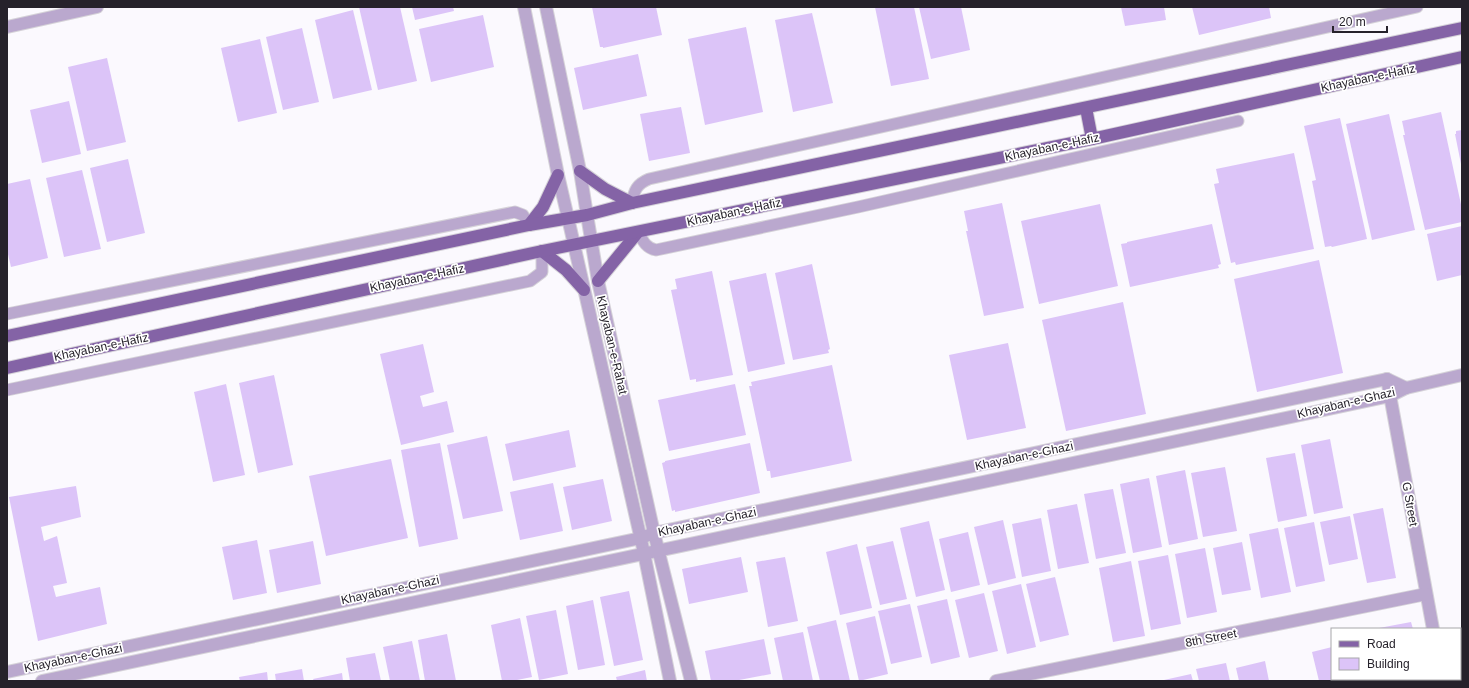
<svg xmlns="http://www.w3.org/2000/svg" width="1469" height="688" font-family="Arial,sans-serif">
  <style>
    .building { fill: #dcc4f8 }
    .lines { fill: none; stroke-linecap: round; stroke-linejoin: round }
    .service-casing { stroke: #d5d2d8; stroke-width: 13 }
    .minor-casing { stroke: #d5d2d8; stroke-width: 14 }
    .tertiary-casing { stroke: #d5d2d8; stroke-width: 14 }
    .primary-casing { stroke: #d5d2d8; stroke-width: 14 }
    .service { stroke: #baa8ce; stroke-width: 11 }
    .minor { stroke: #baa8ce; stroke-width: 12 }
    .tertiary { stroke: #baa8ce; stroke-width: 12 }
    .primary { stroke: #8463a6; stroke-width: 12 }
    .labels { text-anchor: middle; stroke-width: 3.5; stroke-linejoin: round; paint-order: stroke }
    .street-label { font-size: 12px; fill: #26222b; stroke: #fff }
  </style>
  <rect width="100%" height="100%" fill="#fbf9fe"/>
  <g class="building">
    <path d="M 359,7 L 400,7 L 417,81 L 378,90 Z"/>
    <path d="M 412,7 L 453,7 L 454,11 L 415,20 Z"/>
    <path d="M 592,7 L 656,7 L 662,35 L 603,48 L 603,47 L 600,47 Z"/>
    <path d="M 875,7 L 914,7 L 929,79 L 891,86 Z"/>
    <path d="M 919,7 L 961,7 L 970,50 L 931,59 Z"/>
    <path d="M 1121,7 L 1164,7 L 1166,20 L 1125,26 Z"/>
    <path d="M 1192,7 L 1269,7 L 1271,18 L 1199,35 Z"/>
    <path d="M 353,10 L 372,90 L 333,99 L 315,20 Z"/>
    <path d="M 812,13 L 833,103 L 793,112 L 775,20 Z"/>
    <path d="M 483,15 L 494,67 L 431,82 L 419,29 Z"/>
    <path d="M 746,27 L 763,112 L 705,125 L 688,39 Z"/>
    <path d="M 302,28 L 319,102 L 283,110 L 266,37 Z"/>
    <path d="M 260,39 L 277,113 L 238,122 L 221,48 Z"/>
    <path d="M 638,54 L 647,96 L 583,110 L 574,68 Z"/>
    <path d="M 107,58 L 126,142 L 87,151 L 68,67 Z"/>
    <path d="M 69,101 L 81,154 L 42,163 L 30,110 Z"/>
    <path d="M 681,107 L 690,153 L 649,161 L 640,114 Z"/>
    <path d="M 1441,112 L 1462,209 L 1462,222 L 1425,230 L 1403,135 L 1405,135 L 1402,121 Z"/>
    <path d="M 1389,114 L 1415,230 L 1372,240 L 1346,124 Z"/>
    <path d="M 1340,118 L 1367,239 L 1332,247 L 1331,246 L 1325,247 L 1312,181 L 1316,180 L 1304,126 Z"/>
    <path d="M 1462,130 L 1462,164 L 1461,164 L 1455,134 L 1456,134 L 1456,131 Z"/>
    <path d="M 1294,153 L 1314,249 L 1236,265 L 1235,262 L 1231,263 L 1214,184 L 1219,183 L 1216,169 Z"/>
    <path d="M 128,159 L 145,233 L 107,242 L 90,168 Z"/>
    <path d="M 82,170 L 101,249 L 64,257 L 46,178 Z"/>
    <path d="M 30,179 L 48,258 L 11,267 L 7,250 L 7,184 Z"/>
    <path d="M 1002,203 L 1024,308 L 984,316 L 966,231 L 968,231 L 964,211 Z"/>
    <path d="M 1100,204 L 1118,286 L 1039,304 L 1021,221 Z"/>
    <path d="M 1212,224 L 1221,264 L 1218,265 L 1219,268 L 1130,287 L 1121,244 L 1127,243 L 1127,242 Z"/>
    <path d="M 1462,226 L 1462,275 L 1437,281 L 1427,234 Z"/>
    <path d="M 1319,260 L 1343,373 L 1257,392 L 1234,279 Z"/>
    <path d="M 812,264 L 830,349 L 828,350 L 829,353 L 793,360 L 775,273 Z"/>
    <path d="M 712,271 L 733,375 L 696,382 L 696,379 L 690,380 L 671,290 L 677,289 L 675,279 Z"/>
    <path d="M 766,273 L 785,364 L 748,372 L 729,281 Z"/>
    <path d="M 1123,302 L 1146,414 L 1066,431 L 1042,320 Z"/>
    <path d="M 1008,343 L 1026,428 L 967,440 L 949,355 Z"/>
    <path d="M 423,344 L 434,392 L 420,396 L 423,407 L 447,401 L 454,432 L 401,445 L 380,354 Z"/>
    <path d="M 832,365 L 852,461 L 771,478 L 770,471 L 767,471 L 749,386 L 752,386 L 751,382 Z"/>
    <path d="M 274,375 L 293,465 L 258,473 L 239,383 Z"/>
    <path d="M 226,384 L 245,475 L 213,482 L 194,392 Z"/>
    <path d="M 735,384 L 746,435 L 669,451 L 658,400 Z"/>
    <path d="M 569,430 L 576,467 L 513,481 L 505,444 Z"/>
    <path d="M 487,436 L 503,511 L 463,519 L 447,445 Z"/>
    <path d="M 1330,439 L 1343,508 L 1314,514 L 1301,445 Z"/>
    <path d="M 440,443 L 458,539 L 419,547 L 401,450 Z"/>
    <path d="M 750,443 L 760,493 L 675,512 L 675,510 L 672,511 L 662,463 L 665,462 L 665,461 Z"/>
    <path d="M 1295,453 L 1307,516 L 1278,522 L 1266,458 Z"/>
    <path d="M 391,459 L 408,538 L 326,556 L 309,476 Z"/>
    <path d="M 1225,467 L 1237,531 L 1203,537 L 1191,473 Z"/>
    <path d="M 1185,470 L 1198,539 L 1169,545 L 1156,476 Z"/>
    <path d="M 1149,478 L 1162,547 L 1133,553 L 1120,484 Z"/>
    <path d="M 603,479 L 612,521 L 572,530 L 563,487 Z"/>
    <path d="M 553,483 L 563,531 L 520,540 L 510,492 Z"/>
    <path d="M 76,486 L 81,517 L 41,527 L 44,541 L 57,536 L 67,583 L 53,586 L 56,597 L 100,587 L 107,624 L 38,641 L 9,497 Z"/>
    <path d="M 1113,489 L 1126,553 L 1096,559 L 1084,494 Z"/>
    <path d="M 1077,504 L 1089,563 L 1058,569 L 1047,510 Z"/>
    <path d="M 1383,508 L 1396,578 L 1367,583 L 1353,514 Z"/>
    <path d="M 1350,516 L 1358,559 L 1329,565 L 1320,522 Z"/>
    <path d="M 1041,518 L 1051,571 L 1022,577 L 1012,524 Z"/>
    <path d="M 1003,520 L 1016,578 L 988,585 L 974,527 Z"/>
    <path d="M 929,521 L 945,590 L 916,597 L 900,528 Z"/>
    <path d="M 1314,522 L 1325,581 L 1296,587 L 1284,528 Z"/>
    <path d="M 1278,528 L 1291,592 L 1261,598 L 1249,534 Z"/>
    <path d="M 968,532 L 980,585 L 951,592 L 939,539 Z"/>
    <path d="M 257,540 L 267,593 L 233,600 L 222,547 Z"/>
    <path d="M 313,541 L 321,584 L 277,593 L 269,550 Z"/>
    <path d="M 893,541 L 907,599 L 880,605 L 866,547 Z"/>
    <path d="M 1242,542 L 1251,590 L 1222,595 L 1213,548 Z"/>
    <path d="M 857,544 L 872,608 L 840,615 L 826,552 Z"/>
    <path d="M 1205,548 L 1217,612 L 1187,618 L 1175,554 Z"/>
    <path d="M 1168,555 L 1181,624 L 1151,630 L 1138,561 Z"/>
    <path d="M 741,557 L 748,592 L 689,604 L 682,569 Z"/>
    <path d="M 785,557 L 798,621 L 768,627 L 756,562 Z"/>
    <path d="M 1131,561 L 1145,636 L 1113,642 L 1099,568 Z"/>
    <path d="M 1055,577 L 1069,635 L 1040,642 L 1026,584 Z"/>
    <path d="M 1021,584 L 1036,647 L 1007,654 L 992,591 Z"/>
    <path d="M 629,591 L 643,660 L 614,666 L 600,597 Z"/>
    <path d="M 984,593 L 998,651 L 969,658 L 955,600 Z"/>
    <path d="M 947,599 L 960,657 L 931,664 L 917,606 Z"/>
    <path d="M 593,600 L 605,665 L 578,670 L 566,606 Z"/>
    <path d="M 910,604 L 922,657 L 891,664 L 878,611 Z"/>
    <path d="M 556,610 L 568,674 L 539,680 L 526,616 Z"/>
    <path d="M 875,616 L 888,674 L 859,681 L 846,623 Z"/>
    <path d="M 520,618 L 532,677 L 512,681 L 502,681 L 491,625 Z"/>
    <path d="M 836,620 L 850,681 L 820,681 L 807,627 Z"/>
    <path d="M 1411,622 L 1413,629 L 1379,629 L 1379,628 Z"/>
    <path d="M 803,632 L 813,681 L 783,681 L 774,638 Z"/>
    <path d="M 447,634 L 456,681 L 425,681 L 418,640 Z"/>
    <path d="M 764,639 L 771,674 L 734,681 L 711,681 L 705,651 Z"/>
    <path d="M 412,641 L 420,681 L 390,681 L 383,647 Z"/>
    <path d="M 1332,647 L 1332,679 L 1349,679 L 1350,681 L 1319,681 L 1312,652 Z"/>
    <path d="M 375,653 L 381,681 L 350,681 L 346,658 Z"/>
    <path d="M 1265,661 L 1269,681 L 1239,681 L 1236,668 Z"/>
    <path d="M 1226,663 L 1230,681 L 1199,681 L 1196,669 Z"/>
    <path d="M 302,669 L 304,681 L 276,681 L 275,674 Z"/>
    <path d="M 645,670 L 647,681 L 617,681 L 616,677 Z"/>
    <path d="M 267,672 L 268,681 L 240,681 L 239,677 Z"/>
    <path d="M 342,673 L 343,681 L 314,681 L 313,679 Z"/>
    <path d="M 1191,674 L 1193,681 L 1165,681 L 1164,680 Z"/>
    <path d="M 1356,679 L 1384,679 L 1385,681 L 1356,681 Z"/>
    <path d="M 1393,679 L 1423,679 L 1424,681 L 1393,681 Z"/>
  </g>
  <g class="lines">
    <defs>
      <g id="service">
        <path d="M 632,203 C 634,190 637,184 649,179 L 1417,7"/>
        <path d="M 638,232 C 643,241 646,248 656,250 L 858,207 L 1238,121"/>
        <path d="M 7,314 L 515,212 L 523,215 L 529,225"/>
        <path d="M 7,390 L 530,281 L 542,272 L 542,251"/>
      </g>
      <g id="minor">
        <path d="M 524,7 L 558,175 L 568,218"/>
        <path d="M 546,7 L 580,171 L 587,215"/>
        <path d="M 7,27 L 97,7"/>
        <path d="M 1387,379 L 1433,629"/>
        <path d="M 1443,679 L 1443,681"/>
        <path d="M 996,681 L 1426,594"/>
      </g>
      <g id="tertiary">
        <path d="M 587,215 L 598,281 L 654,533 L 691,681"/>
        <path d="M 568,218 L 644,553 L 670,681"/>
        <path d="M 7,672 L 641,538 L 654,533 L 1387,379 L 1406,388"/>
        <path d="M 42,681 L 1390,396 L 1406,388 L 1462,375"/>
      </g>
      <g id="primary">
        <path d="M 1086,108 L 1092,139"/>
        <path d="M 580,171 L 605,189 L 632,203"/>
        <path d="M 529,225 L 543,207 L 558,175"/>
        <path d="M 542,251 L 566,270 L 584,290"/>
        <path d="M 598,281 L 638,232"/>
        <path d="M 7,336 L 529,225 L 587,215 L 632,203 L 1462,28"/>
        <path d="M 7,368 L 542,251 L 1092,139 L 1462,57"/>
      </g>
    </defs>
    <use href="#service" class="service-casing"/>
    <use href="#minor" class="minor-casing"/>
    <use href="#tertiary" class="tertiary-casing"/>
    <use href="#primary" class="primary-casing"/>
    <use href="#service" class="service"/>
    <use href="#minor" class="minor"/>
    <use href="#tertiary" class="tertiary"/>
    <use href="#primary" class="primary"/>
  </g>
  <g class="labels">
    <g class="street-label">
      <text transform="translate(1368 78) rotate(-12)" y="4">Khayaban-e-Hafiz</text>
      <text transform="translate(1052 147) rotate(-12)" y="4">Khayaban-e-Hafiz</text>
      <text transform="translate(734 212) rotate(-12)" y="4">Khayaban-e-Hafiz</text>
      <text transform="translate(417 278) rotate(-12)" y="4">Khayaban-e-Hafiz</text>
      <text transform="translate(612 345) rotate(77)" y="4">Khayaban-e-Rahat</text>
      <text transform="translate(101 347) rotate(-12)" y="4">Khayaban-e-Hafiz</text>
      <text transform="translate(1346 403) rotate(-13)" y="4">Khayaban-e-Ghazi</text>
      <text transform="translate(1024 456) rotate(-12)" y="4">Khayaban-e-Ghazi</text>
      <text transform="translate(1410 504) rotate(80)" y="4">G Street</text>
      <text transform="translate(707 522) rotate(-12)" y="4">Khayaban-e-Ghazi</text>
      <text transform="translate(390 590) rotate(-12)" y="4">Khayaban-e-Ghazi</text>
      <text transform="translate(1211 638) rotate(-11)" y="4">8th Street</text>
      <text transform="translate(73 658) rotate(-12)" y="4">Khayaban-e-Ghazi</text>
    </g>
  </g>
  <rect width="1469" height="688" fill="none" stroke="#26222b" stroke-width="16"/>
  <rect x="1331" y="628" width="130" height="52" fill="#ffffff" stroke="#a8a7aa"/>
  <rect x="1339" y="641" width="20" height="6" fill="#8463a6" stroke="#a8a7aa"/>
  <text x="1367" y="648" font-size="12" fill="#26222b">Road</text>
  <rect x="1339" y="658" width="20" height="12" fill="#dcc4f8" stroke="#a8a7aa"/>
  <text x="1367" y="668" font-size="12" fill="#26222b">Building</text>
  <path d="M1333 26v6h54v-6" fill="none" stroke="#26222b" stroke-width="2"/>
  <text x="1339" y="26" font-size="12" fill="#26222b" stroke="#ffffff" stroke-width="3" paint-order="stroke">20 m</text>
</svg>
